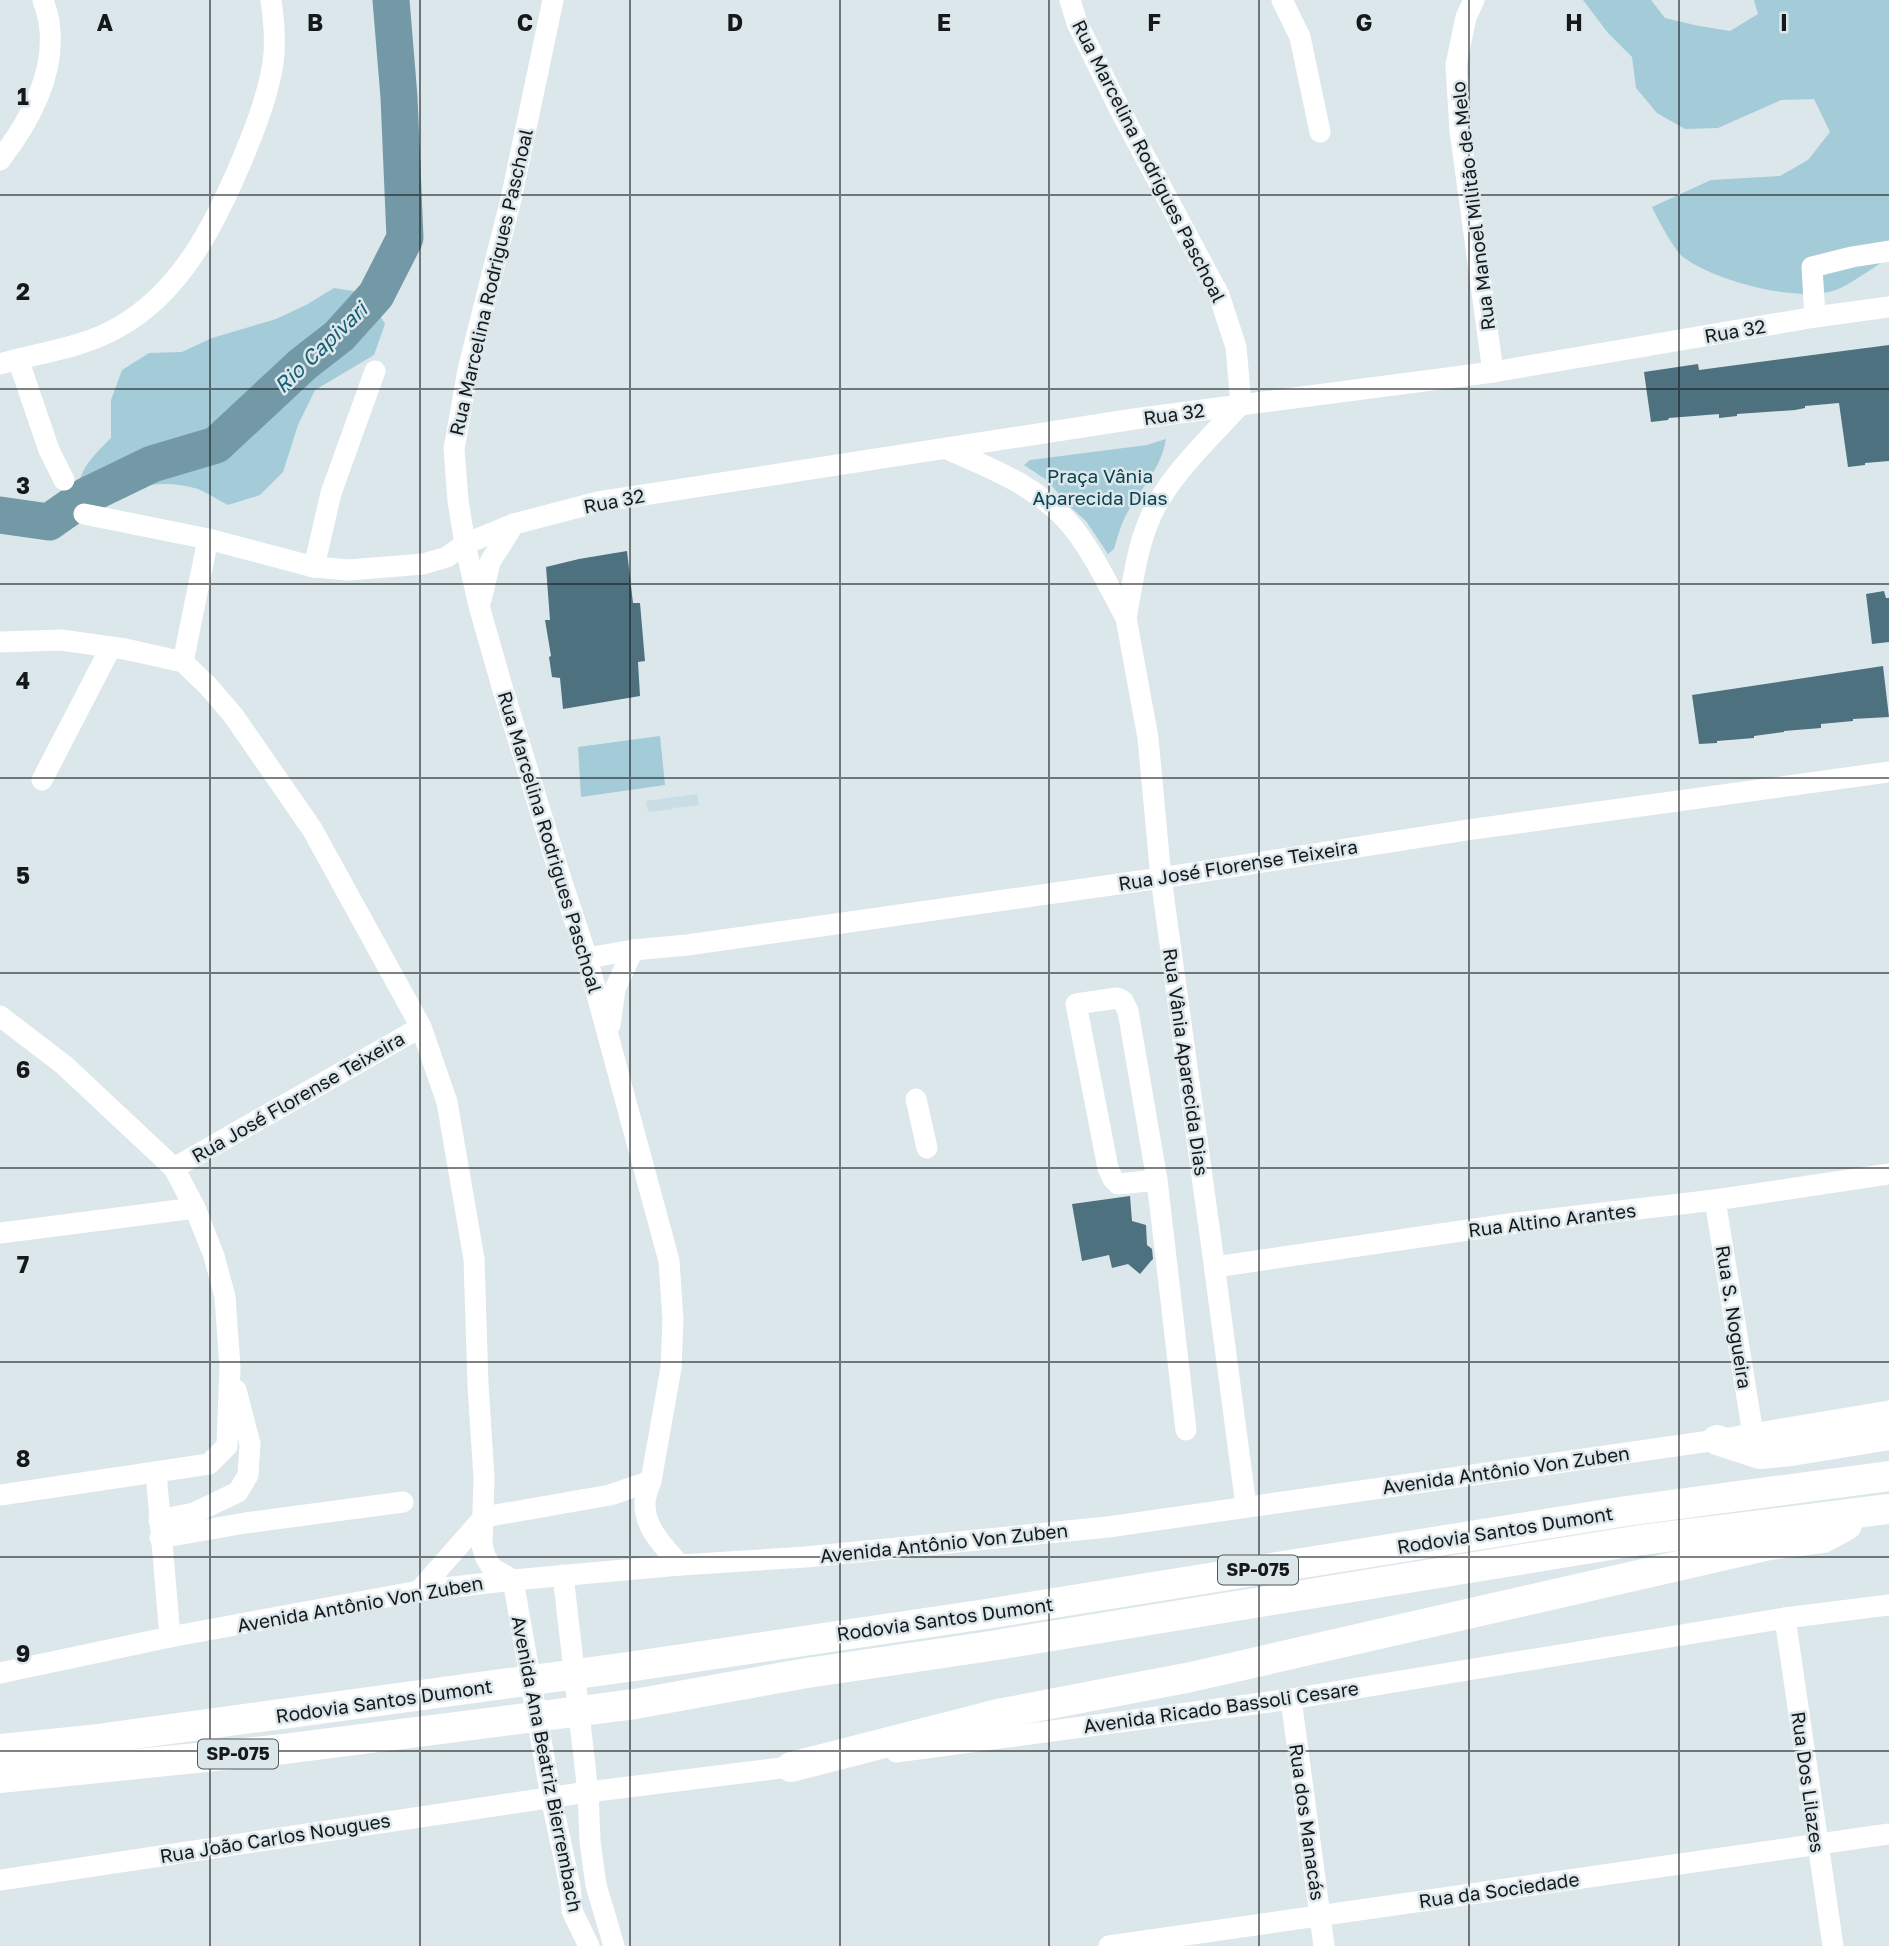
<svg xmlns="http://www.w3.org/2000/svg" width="1889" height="1946" font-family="'Golos Text',sans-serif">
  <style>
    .built { fill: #c9dde4 }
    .green { fill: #a4cbd8 }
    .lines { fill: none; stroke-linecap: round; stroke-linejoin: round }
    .river { stroke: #7398a6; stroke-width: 37 }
    .building { fill: #4d717e }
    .minor { stroke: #fff; stroke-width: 21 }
    .highway { stroke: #fff; stroke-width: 30 }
    .grid { fill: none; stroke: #16191b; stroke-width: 2; stroke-opacity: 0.55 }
    .labels { text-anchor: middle; stroke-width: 5; stroke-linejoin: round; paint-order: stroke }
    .shield { fill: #dce7eb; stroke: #515759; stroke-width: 2 }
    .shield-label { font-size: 18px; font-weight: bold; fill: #16191b }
    .street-label { font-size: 19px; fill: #16191b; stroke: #dce7eb }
    .park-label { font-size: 19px; fill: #0b4352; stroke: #dce7eb }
    .water-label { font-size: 21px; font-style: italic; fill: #165e73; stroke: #dce7eb }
    .grid-label { font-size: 23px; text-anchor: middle; font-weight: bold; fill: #16191b; stroke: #dce7eb; stroke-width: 5; stroke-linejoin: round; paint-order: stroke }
  </style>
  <rect width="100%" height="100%" fill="#dce7eb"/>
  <path class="built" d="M 697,794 L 699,805 L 674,808 L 673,803 L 673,809 L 648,812 L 646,801 Z"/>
  <g class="green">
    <path d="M 1583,0 L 1651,0 L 1665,18 L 1699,26 L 1730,31 L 1758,14 L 1754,0 L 1889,0 L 1889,258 C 1875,266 1847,287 1833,291 C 1795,302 1715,281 1683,257 C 1675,251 1657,218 1652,207 L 1711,180 L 1780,176 L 1808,160 L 1830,132 L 1814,99 L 1781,100 L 1718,128 L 1685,129 L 1657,113 L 1636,88 L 1632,57 L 1608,33 Z"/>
    <path d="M 334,288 L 366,293 L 385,324 L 374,355 L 315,390 L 298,425 L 283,472 L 260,495 L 228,505 C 218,500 208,493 198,489 C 157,476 116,490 79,506 C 73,475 90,459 111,438 L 111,400 L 122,370 L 149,353 L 182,352 L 212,338 L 276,319 L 306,305 Z"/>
    <path d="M 1166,439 C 1161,468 1144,484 1130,508 C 1122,520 1118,536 1114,549 L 1108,554 L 1086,521 L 1067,504 L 1048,481 L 1024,465 L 1030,460 L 1147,445 Z"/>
    <path d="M 660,736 L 665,785 L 581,797 L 578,747 Z"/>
  </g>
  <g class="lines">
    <path class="river" d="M 0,515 L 49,522 L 86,496 L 152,464 L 216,445 L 303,364 L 339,336 L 376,295 L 405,238 L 399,97 L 391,0"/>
  </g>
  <g class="building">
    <path d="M 1889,345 L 1889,461 L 1865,463 L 1865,465 L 1848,467 L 1839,403 L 1805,406 L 1805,408 L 1795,410 L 1737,414 L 1737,416 L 1719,418 L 1719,414 L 1669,418 L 1668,420 L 1651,422 L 1644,372 L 1698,364 L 1699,370 Z"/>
    <path d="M 627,551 L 633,603 L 640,603 L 645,661 L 638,662 L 640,696 L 563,709 L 560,678 L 552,677 L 549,657 L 551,656 L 545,620 L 550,620 L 546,567 L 579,559 Z"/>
    <path d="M 1884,591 L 1886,598 L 1889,598 L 1889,642 L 1872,644 L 1866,594 Z"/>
    <path d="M 1883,666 L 1889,717 L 1853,719 L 1853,721 L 1821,724 L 1821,728 L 1784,731 L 1784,732 L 1754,736 L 1754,738 L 1717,741 L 1717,743 L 1699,744 L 1692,695 Z"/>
    <path d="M 1130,1196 L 1132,1221 L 1146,1225 L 1147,1245 L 1152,1249 L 1153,1259 L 1151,1261 L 1140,1274 L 1128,1264 L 1112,1268 L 1109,1255 L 1082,1261 L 1072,1204 Z"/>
  </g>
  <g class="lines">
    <g class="minor">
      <path d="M 1282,0 L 1300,37 L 1320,132"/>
      <path d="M 1474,0 L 1466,17 L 1456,65 L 1460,131 L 1493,372"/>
      <path d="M 0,160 C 30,121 57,72 49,22 C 48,14 45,7 43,0"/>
      <path d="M 1815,317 L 1812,267 L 1852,257 L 1889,251"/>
      <path d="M 18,359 L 49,450 L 64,480"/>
      <path d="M 0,364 C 38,353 82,348 117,328 C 181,293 215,224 242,160 C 254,131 266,101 272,69 C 276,49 274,21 271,0"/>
      <path d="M 947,449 C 993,469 1042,488 1074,529 C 1095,556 1110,589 1126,618 C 1132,587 1136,553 1148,523 C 1164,480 1210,438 1241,404 L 1236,347 L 1219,295 L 1120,110 L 1077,23 L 1070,0"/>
      <path d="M 84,514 L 208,539 L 314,567 L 349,570 L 423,564 L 447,557 L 465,544 L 514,524 L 598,502 L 1134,419 L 1493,372 L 1815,317 L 1889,307"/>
      <path d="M 314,567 L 331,493 L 375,371"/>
      <path d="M 481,600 L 490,562 L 514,524"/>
      <path d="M 1126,618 L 1148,738 L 1161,878 L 1213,1256 L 1246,1506"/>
      <path d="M 0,642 L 61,640 L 125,649 L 183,662 L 208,686 L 233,715 L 312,829 L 421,1027 L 447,1102 L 474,1259 L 478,1385 L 484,1478 L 482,1545 L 485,1556 L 492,1568 L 513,1580"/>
      <path d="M 183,662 L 208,539"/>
      <path d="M 42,780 L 111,647"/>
      <path d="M 587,958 L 633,950 L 687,945 L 1161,878 L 1467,830 L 1889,772"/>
      <path d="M 0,1016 L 64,1065 L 174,1168 L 195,1208 L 214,1256 L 225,1297 L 230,1367 L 227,1446 L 209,1464 L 0,1495"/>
      <path d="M 610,1025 L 615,989 L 633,950"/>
      <path d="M 916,1099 L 927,1148"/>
      <path d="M 174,1168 L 421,1027"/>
      <path d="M 1157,1180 L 1118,1184 L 1113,1179 L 1108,1168 L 1076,1004 L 1117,998 L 1123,1001 L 1128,1011 L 1157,1180 L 1186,1430"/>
      <path d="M 1715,1200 L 1753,1434"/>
      <path d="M 0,1233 L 195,1208"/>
      <path d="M 1215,1267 L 1516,1223 L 1715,1200 L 1889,1174"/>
      <path d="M 156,1472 L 170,1637"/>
      <path d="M 651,1481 C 649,1487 645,1496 645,1503 C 644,1528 665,1548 680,1565"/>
      <path d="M 484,1517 L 610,1495 L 651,1481 L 671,1368 L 673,1319 L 669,1261 L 587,958 L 562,882 L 503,690 L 479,606 L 465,544 L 458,501 L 454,449 L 468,370 L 511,199 L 553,0"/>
      <path d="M 159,1520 L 194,1513 L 238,1492 L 248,1475 L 250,1444 L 236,1390"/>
      <path d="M 160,1538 L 245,1523 L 403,1502"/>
      <path d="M 563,1575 L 588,1792 L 590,1841 L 596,1885 L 614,1946"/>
      <path d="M 513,1580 L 551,1797 L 570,1886 L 572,1911 L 589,1946"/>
      <path d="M 419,1591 L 484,1517"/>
      <path d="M 1785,1618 L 1833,1946"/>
      <path d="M 0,1673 L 170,1637 L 419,1591 L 513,1580 L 680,1565 L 806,1557 L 1108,1527 L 1717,1440 L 1889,1411"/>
      <path d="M 1291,1699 L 1324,1946"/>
      <path d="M 896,1752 L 1291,1699 L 1785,1618 L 1889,1605"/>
      <path d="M 0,1880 L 588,1792 L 805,1765"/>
      <path d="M 1109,1946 L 1889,1834"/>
    </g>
    <g class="highway">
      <path d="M 1717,1440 L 1760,1454 L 1791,1451 L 1889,1435"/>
      <path d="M 0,1749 L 90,1740 L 628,1667 L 986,1614 L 1626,1511 L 1889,1476"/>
      <path d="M 791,1767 L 998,1714 L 1191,1677 L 1770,1545 L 1823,1538 L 1847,1525"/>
      <path d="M 0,1778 L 284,1749 L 635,1704 L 807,1673 L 984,1647 L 1641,1540 L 1889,1509"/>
    </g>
  </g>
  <path class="grid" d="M 210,0 L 210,1946M 420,0 L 420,1946M 630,0 L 630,1946M 840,0 L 840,1946M 1049,0 L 1049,1946M 1259,0 L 1259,1946M 1469,0 L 1469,1946M 1679,0 L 1679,1946M 0,195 L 1889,195M 0,389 L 1889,389M 0,584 L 1889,584M 0,778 L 1889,778M 0,973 L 1889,973M 0,1168 L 1889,1168M 0,1362 L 1889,1362M 0,1557 L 1889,1557M 0,1751 L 1889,1751"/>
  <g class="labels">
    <g class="shield">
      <rect x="1218" y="1555.5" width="80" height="29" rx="5"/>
      <rect x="198" y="1739.5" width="80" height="29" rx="5"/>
    </g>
    <g class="shield-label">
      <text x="1258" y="1576">SP-075</text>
      <text x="238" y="1760">SP-075</text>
    </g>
    <g class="street-label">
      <text transform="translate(1149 161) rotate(63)" y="7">Rua Marcelina Rodrigues Paschoal</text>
      <text transform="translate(1473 206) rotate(-97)" y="7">Rua Manoel Militão de Melo</text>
      <text transform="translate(491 282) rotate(-77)" y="7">Rua Marcelina Rodrigues Paschoal</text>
      <text transform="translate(1735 331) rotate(-10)" y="7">Rua 32</text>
      <text transform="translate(1174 414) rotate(-8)" y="7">Rua 32</text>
      <text transform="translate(614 501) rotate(-11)" y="7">Rua 32</text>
      <text transform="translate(550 842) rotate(73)" y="7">Rua Marcelina Rodrigues Paschoal</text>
      <text transform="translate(1238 865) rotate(-9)" y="7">Rua José Florense Teixeira</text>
      <text transform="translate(1186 1062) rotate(82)" y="7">Rua Vânia Aparecida Dias</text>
      <text transform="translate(298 1097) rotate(-30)" y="7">Rua José Florense Teixeira</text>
      <text transform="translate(1552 1220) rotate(-7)" y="7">Rua Altino Arantes</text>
      <text transform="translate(1734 1317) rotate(81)" y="7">Rua S. Nogueira</text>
      <text transform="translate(1506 1470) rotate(-8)" y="7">Avenida Antônio Von Zuben</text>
      <text transform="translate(1505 1530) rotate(-9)" y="7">Rodovia Santos Dumont</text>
      <text transform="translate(944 1543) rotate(-6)" y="7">Avenida Antônio Von Zuben</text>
      <text transform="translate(360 1604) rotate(-10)" y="7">Avenida Antônio Von Zuben</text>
      <text transform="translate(945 1619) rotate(-8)" y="7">Rodovia Santos Dumont</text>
      <text transform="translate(384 1701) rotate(-8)" y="7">Rodovia Santos Dumont</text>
      <text transform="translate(1221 1707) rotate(-8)" y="7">Avenida Ricado Bassoli Cesare</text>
      <text transform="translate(547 1764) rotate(79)" y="7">Avenida Ana Beatriz Bierrembach</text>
      <text transform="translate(1808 1782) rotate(82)" y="7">Rua Dos Lilazes</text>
      <text transform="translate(1307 1822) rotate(82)" y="7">Rua dos Manacás</text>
      <text transform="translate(275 1838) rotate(-9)" y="7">Rua João Carlos Nougues</text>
      <text transform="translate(1499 1890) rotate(-8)" y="7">Rua da Sociedade</text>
    </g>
    <g class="park-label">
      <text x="1100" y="483">Praça Vânia<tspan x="1100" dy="22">Aparecida Dias</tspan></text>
    </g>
    <g class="water-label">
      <text transform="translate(321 348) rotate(-44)" y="7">Rio Capivari</text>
    </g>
  </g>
  <g class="grid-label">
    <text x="105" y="31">A</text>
    <text x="315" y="31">B</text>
    <text x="525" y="31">C</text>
    <text x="735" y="31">D</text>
    <text x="944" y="31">E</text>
    <text x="1154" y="31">F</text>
    <text x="1364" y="31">G</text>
    <text x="1574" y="31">H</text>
    <text x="1784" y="31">I</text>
    <text x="23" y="105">1</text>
    <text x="23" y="300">2</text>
    <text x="23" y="494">3</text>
    <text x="23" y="689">4</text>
    <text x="23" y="884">5</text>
    <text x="23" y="1078">6</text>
    <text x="23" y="1273">7</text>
    <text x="23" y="1467">8</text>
    <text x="23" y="1662">9</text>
  </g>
</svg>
